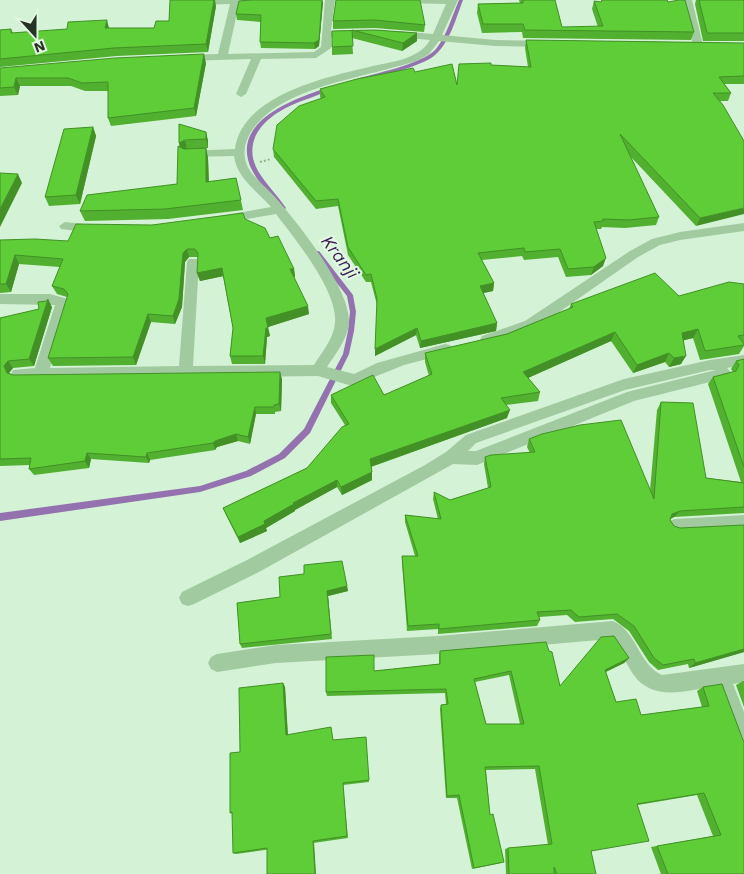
<svg xmlns="http://www.w3.org/2000/svg" width="744" height="874" font-family="'Work Sans',sans-serif">
  <style>
    .lines { fill: none; stroke-linecap: round; stroke-linejoin: round }
    .stream { fill: #9472b0; fill-rule: evenodd }
    .path { stroke: #8eb58b; stroke-width: 2; stroke-dasharray: 2 2; stroke-linecap: butt }
    .minor { fill: #a2caa0; fill-rule: evenodd }
    .wall { fill: #51b02f; fill-rule: evenodd }
    .shaded-wall { fill: #429026 }
    .building { fill: #5ecd37; stroke: #429026; fill-rule: evenodd }
    .labels { text-anchor: middle; stroke-width: 4.5; stroke-linejoin: round; paint-order: stroke }
    .water-label { font-size: 18px; font-style: italic; fill: #3b1856; stroke: #e0fae1 }
  </style>
  <rect width="100%" height="100%" fill="#d4f2d5"/>
  <g class="lines">
    <g class="stream">
      <path d="M 459,0 L 463,0 C 456,18 450,42 435,55 C 420,68 377,76 357,82 L 353,82 L 353,80 C 375,73 421,65 436,49 C 447,35 452,16 459,0 Z"/>
      <path d="M 326,88 L 331,89 C 319,96 304,99 292,105 C 265,117 241,140 258,171 C 266,184 277,195 286,208 L 285,209 L 281,209 C 271,195 257,182 250,166 C 232,120 295,99 326,88 Z"/>
      <path d="M 315,251 L 319,251 L 353,295 L 356,312 L 354,331 L 349,354 L 310,433 L 285,458 L 251,476 L 200,492 L 0,521 L 0,513 L 200,486 L 246,471 L 279,454 L 304,429 L 343,354 L 348,331 L 350,312 L 347,296 L 315,255 Z"/>
    </g>
    <path class="path" d="M 260,162 L 271,159"/>
    <g class="minor">
      <path d="M 191,0 L 280,0 L 275,3 L 239,4 L 228,54 L 314,52 L 321,47 L 325,0 L 335,0 L 331,31 L 353,31 L 358,34 L 353,37 L 331,37 L 331,48 L 316,58 L 261,59 L 246,94 L 241,97 L 236,94 L 251,59 L 185,61 L 180,58 L 185,55 L 218,54 L 230,4 L 194,5 L 189,2 Z"/>
      <path d="M 397,0 L 458,0 L 442,35 L 495,40 L 545,41 L 550,44 L 545,47 L 495,46 L 439,41 L 429,54 L 419,60 C 374,75 327,80 285,102 C 264,113 236,138 247,165 C 252,177 266,187 275,197 C 297,222 351,289 349,323 C 348,338 335,355 327,367 L 354,374 L 377,363 L 445,344 L 450,345 L 452,349 L 450,353 L 404,365 L 352,386 L 318,376 L 18,380 L 13,378 L 11,374 L 13,370 L 35,368 L 55,305 L 0,304 L 0,294 L 50,294 L 68,299 L 70,302 L 50,368 L 179,366 L 187,262 L 189,259 L 197,259 L 199,262 L 193,366 L 314,365 C 322,352 334,338 335,323 C 338,291 295,239 276,214 L 224,223 L 220,222 L 218,219 L 220,216 L 271,207 C 258,192 236,177 234,156 L 187,157 L 181,154 L 187,151 L 235,149 C 241,96 326,77 369,67 C 389,62 419,60 430,40 L 396,37 L 391,34 L 396,31 L 433,34 L 446,4 L 402,3 Z"/>
      <path d="M 682,0 L 692,0 L 703,45 L 701,47 L 695,47 L 693,45 Z"/>
      <path d="M 65,222 L 94,225 L 100,229 L 94,233 L 61,229 L 59,226 Z"/>
      <path d="M 744,223 L 744,231 L 680,240 L 660,245 L 638,257 L 535,329 L 487,345 L 482,344 L 480,340 L 482,336 L 525,321 L 630,251 L 652,239 L 680,232 Z"/>
      <path d="M 744,355 L 744,365 L 727,368 L 732,373 L 730,377 L 634,401 L 477,465 L 453,464 L 259,572 L 194,604 L 188,606 L 182,604 L 179,598 L 182,592 L 247,560 L 425,465 L 446,452 L 466,435 L 624,379 L 710,360 ZM 710,370 L 716,370 L 627,392 L 476,451 L 468,451 L 476,443 L 625,390 Z"/>
      <path d="M 744,515 L 744,529 L 675,533 L 669,531 L 667,526 L 669,521 L 675,519 Z"/>
      <path d="M 613,621 C 637,631 638,664 662,675 L 744,664 L 744,682 L 733,684 L 744,712 L 744,746 L 737,743 L 716,686 C 687,690 653,703 633,674 C 625,662 621,649 610,639 L 438,654 L 276,663 L 217,672 L 211,669 L 208,663 L 211,657 L 217,654 L 276,645 L 438,636 Z"/>
    </g>
  </g>
  <g class="wall">
    <path d="M 336,0 L 425,25 L 424,32 L 375,28 L 333,29 L 333,21 Z"/>
    <path d="M 519,0 L 555,0 L 562,27 L 598,27 L 592,9 L 594,1 L 601,2 L 601,0 L 667,0 L 694,32 L 691,40 L 523,38 L 522,32 L 482,33 L 477,13 L 478,4 L 520,3 Z"/>
    <path d="M 696,0 L 744,0 L 744,41 L 703,41 L 695,4 Z"/>
    <path d="M 323,2 L 319,46 L 315,49 L 261,48 L 260,42 L 261,22 L 237,20 L 236,14 Z"/>
    <path d="M 216,6 L 208,52 L 117,56 L 0,67 L 0,30 L 11,29 L 13,33 L 109,28 L 154,28 L 169,21 Z"/>
    <path d="M 375,30 L 417,33 L 417,41 L 402,51 L 352,38 L 353,54 L 332,55 L 332,31 Z"/>
    <path d="M 526,40 L 744,43 L 744,84 L 724,84 L 731,93 L 728,101 L 720,101 L 744,141 L 696,226 L 630,156 L 659,217 L 656,225 L 625,228 L 602,227 L 601,229 L 596,229 L 603,266 L 591,275 L 566,277 L 558,257 L 524,260 L 522,256 L 482,260 L 494,283 L 493,291 L 483,293 L 497,323 L 496,331 L 420,348 L 416,335 L 375,356 L 377,305 L 371,282 L 366,282 L 348,255 L 338,206 L 316,209 L 274,157 L 273,149 L 321,98 L 320,97 L 320,89 L 415,72 L 457,85 L 491,65 L 528,67 L 525,48 Z"/>
    <path d="M 206,63 L 196,116 L 111,126 L 108,118 L 108,91 L 85,91 L 71,86 L 20,86 L 18,95 L 0,96 L 0,68 Z"/>
    <path d="M 93,127 L 96,136 L 80,204 L 49,206 L 45,197 Z"/>
    <path d="M 206,132 L 208,141 L 208,148 L 206,148 L 208,158 L 209,182 L 236,178 L 243,210 L 168,219 L 85,221 L 80,211 L 177,184 L 180,147 L 179,143 Z"/>
    <path d="M 245,219 L 270,238 L 294,269 L 295,277 L 294,277 L 309,314 L 268,327 L 270,336 L 267,337 L 265,364 L 232,364 L 230,356 L 233,328 L 223,276 L 200,281 L 197,273 L 198,258 L 197,257 L 189,257 L 185,262 L 182,307 L 175,324 L 151,322 L 136,365 L 53,366 L 48,358 L 67,297 L 57,294 L 52,286 L 60,267 L 19,264 L 11,292 L 0,293 L 0,240 L 68,241 L 152,225 Z"/>
    <path d="M 744,284 L 744,346 L 739,354 L 700,360 L 693,338 L 684,340 L 681,364 L 669,367 L 665,362 L 633,373 L 611,341 L 528,378 L 540,392 L 538,401 L 506,405 L 507,418 L 371,467 L 372,480 L 342,495 L 337,487 L 295,510 L 295,511 L 266,528 L 267,531 L 240,543 L 226,515 L 223,508 L 307,468 L 345,425 L 331,403 L 331,395 L 384,395 L 429,376 L 425,362 L 425,353 L 507,334 L 569,309 L 571,304 L 679,296 Z"/>
    <path d="M 52,307 L 34,366 L 13,368 L 9,373 L 13,375 L 282,379 L 281,411 L 275,412 L 275,414 L 256,414 L 250,444 L 238,441 L 217,447 L 215,450 L 150,460 L 149,463 L 91,459 L 89,468 L 34,475 L 29,469 L 30,465 L 0,466 L 0,318 Z"/>
    <path d="M 744,359 L 744,513 L 674,517 L 671,519 L 670,520 L 674,526 L 680,528 L 744,525 L 744,652 L 689,668 L 688,664 L 658,670 L 649,662 L 629,631 L 613,619 L 575,622 L 567,615 L 539,617 L 540,620 L 537,626 L 438,634 L 438,629 L 407,631 L 402,562 L 402,556 L 415,556 L 405,522 L 405,515 L 438,519 L 433,499 L 434,492 L 450,500 L 488,488 L 484,464 L 485,457 L 530,453 L 527,447 L 529,439 L 650,491 L 657,410 L 661,402 L 706,478 L 741,482 L 708,384 L 713,377 L 733,372 L 731,369 L 736,361 Z"/>
    <path d="M 347,586 L 348,591 L 328,596 L 332,639 L 242,648 L 240,644 L 280,597 Z"/>
    <path d="M 546,642 L 560,686 L 629,658 L 624,663 L 606,672 L 616,702 L 641,715 L 702,707 L 697,691 L 703,687 L 722,684 L 744,874 L 661,874 L 651,847 L 713,836 L 697,795 L 638,805 L 591,852 L 596,874 L 506,874 L 505,849 L 508,848 L 548,845 L 535,769 L 486,770 L 490,815 L 501,863 L 472,869 L 457,798 L 446,798 L 440,709 L 441,705 L 446,704 L 445,693 L 327,696 L 326,692 L 374,671 L 439,664 L 439,656 L 440,651 ZM 509,675 L 520,724 L 486,724 L 475,682 Z"/>
    <path d="M 743,681 L 744,681 L 744,707 L 736,685 Z"/>
    <path d="M 283,683 L 285,687 L 288,735 L 333,740 L 366,737 L 369,782 L 343,785 L 348,838 L 236,854 L 233,853 L 233,814 L 230,813 L 240,752 Z"/>
  </g>
  <g class="shaded-wall">
    <path d="M 214,0 L 215,0 L 216,6 L 208,52 L 206,44 Z"/>
    <path d="M 322,0 L 323,2 L 319,46 L 315,49 L 314,43 Z"/>
    <path d="M 107,20 L 109,28 L 105,28 Z"/>
    <path d="M 417,33 L 417,41 L 402,51 L 403,43 Z"/>
    <path d="M 204,54 L 206,63 L 196,116 L 194,108 Z"/>
    <path d="M 16,78 L 20,86 L 18,95 L 14,87 Z"/>
    <path d="M 93,127 L 96,136 L 80,204 L 76,195 Z"/>
    <path d="M 206,132 L 208,141 L 208,148 L 206,139 Z"/>
    <path d="M 185,140 L 187,149 L 181,152 L 179,143 Z"/>
    <path d="M 206,148 L 208,158 L 209,192 L 206,182 Z"/>
    <path d="M 18,174 L 22,183 L 0,227 L 0,209 Z"/>
    <path d="M 744,208 L 744,214 L 696,226 L 700,218 Z"/>
    <path d="M 187,249 L 189,257 L 185,262 L 182,307 L 175,324 L 173,316 L 183,253 Z"/>
    <path d="M 15,255 L 19,264 L 11,292 L 6,284 Z"/>
    <path d="M 606,258 L 603,266 L 591,275 L 594,267 Z"/>
    <path d="M 222,268 L 224,276 L 200,281 L 197,273 Z"/>
    <path d="M 290,269 L 294,269 L 295,277 L 291,278 Z"/>
    <path d="M 494,283 L 493,291 L 479,294 L 480,286 Z"/>
    <path d="M 48,299 L 52,307 L 34,366 L 29,359 Z"/>
    <path d="M 308,306 L 309,314 L 268,327 L 266,318 Z"/>
    <path d="M 148,314 L 151,322 L 136,365 L 133,357 Z"/>
    <path d="M 497,323 L 496,331 L 420,348 L 421,341 Z"/>
    <path d="M 266,328 L 268,328 L 270,336 L 267,337 L 265,364 L 263,356 Z"/>
    <path d="M 417,328 L 416,335 L 375,356 L 375,349 Z"/>
    <path d="M 698,329 L 693,338 L 677,342 L 682,333 Z"/>
    <path d="M 615,332 L 611,341 L 521,381 L 523,372 Z"/>
    <path d="M 669,353 L 665,362 L 633,373 L 637,365 Z"/>
    <path d="M 686,356 L 681,364 L 669,367 L 674,358 Z"/>
    <path d="M 8,361 L 13,368 L 9,373 L 7,373 L 4,366 Z"/>
    <path d="M 280,372 L 282,379 L 281,411 L 279,404 Z"/>
    <path d="M 255,407 L 256,414 L 250,444 L 248,437 Z"/>
    <path d="M 510,410 L 507,418 L 370,467 L 370,459 Z"/>
    <path d="M 236,434 L 238,441 L 217,447 L 215,450 L 213,443 L 215,441 Z"/>
    <path d="M 87,453 L 91,459 L 89,468 L 85,461 Z"/>
    <path d="M 147,453 L 150,460 L 149,463 L 146,457 Z"/>
    <path d="M 372,472 L 372,480 L 342,495 L 341,487 Z"/>
    <path d="M 337,480 L 337,487 L 295,510 L 295,511 L 266,528 L 267,531 L 240,543 L 238,537 L 293,503 Z"/>
    <path d="M 680,511 L 674,517 L 667,520 L 672,514 Z"/>
    <path d="M 347,586 L 348,591 L 328,596 L 332,639 L 327,591 Z"/>
    <path d="M 744,649 L 744,652 L 689,668 L 695,663 Z"/>
    <path d="M 629,658 L 624,663 L 601,674 L 605,670 Z"/>
    <path d="M 283,683 L 285,687 L 288,739 L 286,735 Z"/>
    <path d="M 313,841 L 314,842 L 316,874 L 315,874 Z"/>
  </g>
  <g class="building">
    <path d="M 170,0 L 214,0 L 206,44 L 114,48 L 0,59 L 0,30 L 11,29 L 11,33 L 67,29 L 68,22 L 107,20 L 105,28 L 154,28 L 156,21 L 169,21 Z"/>
    <path d="M 252,0 L 322,0 L 319,40 L 314,43 L 260,42 L 261,15 L 236,14 L 239,1 Z"/>
    <path d="M 336,0 L 420,0 L 425,25 L 375,20 L 333,21 Z"/>
    <path d="M 523,0 L 555,0 L 562,27 L 603,26 L 594,1 L 601,2 L 602,0 L 667,0 L 668,2 L 679,0 L 685,0 L 694,32 L 525,30 L 523,24 L 483,24 L 478,4 L 523,3 Z"/>
    <path d="M 699,0 L 744,0 L 744,33 L 707,33 Z"/>
    <path d="M 352,30 L 353,46 L 332,47 L 332,31 L 375,30 L 417,33 L 403,43 Z"/>
    <path d="M 526,40 L 744,43 L 744,76 L 719,77 L 731,93 L 713,93 L 723,105 L 744,141 L 744,208 L 700,218 L 620,134 L 659,217 L 628,220 L 603,219 L 603,221 L 594,222 L 606,258 L 594,267 L 568,269 L 560,249 L 525,252 L 524,248 L 478,253 L 494,283 L 480,286 L 497,323 L 421,341 L 417,328 L 375,349 L 377,299 L 371,274 L 366,275 L 348,247 L 338,199 L 316,201 L 273,149 L 277,125 L 299,106 L 325,97 L 320,89 L 357,79 L 413,68 L 415,72 L 452,64 L 457,85 L 459,64 L 491,63 L 491,65 L 531,67 Z"/>
    <path d="M 204,54 L 194,108 L 108,118 L 108,82 L 82,83 L 68,78 L 16,78 L 14,87 L 0,88 L 0,68 L 115,58 Z"/>
    <path d="M 179,124 L 206,132 L 206,139 L 185,140 L 179,143 Z"/>
    <path d="M 93,127 L 76,195 L 45,197 L 64,129 Z"/>
    <path d="M 178,146 L 184,149 L 206,148 L 206,182 L 236,178 L 241,200 L 165,209 L 80,211 L 87,195 L 177,184 Z"/>
    <path d="M 0,173 L 18,174 L 0,209 Z"/>
    <path d="M 243,213 L 245,219 L 265,228 L 270,238 L 278,236 L 294,269 L 290,269 L 308,306 L 266,318 L 268,328 L 266,328 L 263,356 L 230,356 L 233,328 L 222,268 L 197,273 L 198,253 L 195,249 L 187,249 L 183,253 L 179,299 L 173,316 L 148,314 L 133,357 L 48,358 L 68,294 L 64,289 L 52,286 L 63,259 L 15,255 L 6,284 L 0,284 L 0,240 L 35,239 L 68,241 L 76,224 L 152,225 Z"/>
    <path d="M 655,273 L 679,296 L 729,282 L 744,284 L 744,335 L 738,336 L 744,344 L 744,345 L 705,351 L 698,329 L 682,333 L 686,356 L 674,358 L 669,353 L 637,365 L 615,332 L 523,372 L 540,392 L 501,398 L 510,410 L 370,459 L 372,472 L 341,487 L 337,480 L 293,503 L 294,504 L 264,521 L 265,524 L 238,537 L 223,508 L 307,468 L 342,427 L 349,424 L 331,395 L 373,375 L 384,395 L 432,374 L 425,353 L 507,334 L 573,307 L 571,304 Z"/>
    <path d="M 48,299 L 29,359 L 8,361 L 4,366 L 7,373 L 13,375 L 280,372 L 279,404 L 274,405 L 274,407 L 255,407 L 248,437 L 236,434 L 215,441 L 213,443 L 147,453 L 146,457 L 87,453 L 85,461 L 29,469 L 31,458 L 0,459 L 0,318 L 39,309 L 38,302 L 47,301 Z"/>
    <path d="M 744,359 L 744,467 L 713,377 L 736,371 L 739,365 L 736,361 Z"/>
    <path d="M 661,402 L 693,403 L 706,478 L 744,483 L 744,507 L 680,511 L 672,514 L 670,520 L 674,526 L 680,528 L 744,525 L 744,649 L 695,663 L 694,659 L 663,665 L 654,658 L 634,626 L 617,614 L 579,617 L 571,610 L 537,612 L 540,620 L 439,629 L 439,624 L 408,626 L 402,556 L 418,556 L 405,515 L 441,519 L 434,492 L 450,500 L 491,487 L 485,457 L 491,455 L 535,452 L 529,439 L 542,434 L 580,425 L 621,420 L 654,499 Z"/>
    <path d="M 342,561 L 347,586 L 327,591 L 331,634 L 240,644 L 237,603 L 280,597 L 279,577 L 304,574 L 304,565 Z"/>
    <path d="M 614,636 L 629,658 L 605,670 L 616,702 L 636,699 L 641,715 L 709,706 L 703,687 L 722,684 L 743,740 L 744,741 L 744,874 L 668,874 L 657,846 L 721,835 L 704,793 L 637,804 L 649,841 L 591,851 L 596,874 L 557,874 L 554,867 L 554,874 L 509,874 L 508,848 L 552,844 L 539,766 L 485,767 L 490,815 L 493,814 L 504,862 L 474,868 L 459,795 L 447,796 L 441,705 L 448,704 L 446,689 L 326,692 L 326,657 L 374,655 L 374,671 L 440,664 L 440,651 L 546,642 L 549,651 L 552,652 L 560,686 L 601,637 ZM 511,671 L 524,724 L 486,724 L 474,679 Z"/>
    <path d="M 283,683 L 286,735 L 331,727 L 333,740 L 366,737 L 369,780 L 343,783 L 347,836 L 313,841 L 315,874 L 267,874 L 267,848 L 233,853 L 232,812 L 230,813 L 230,753 L 240,752 L 239,688 Z"/>
  </g>
  <g class="labels">
    <g class="water-label">
      <text transform="translate(340 257) rotate(53)" y="6">Kranji</text>
    </g>
  </g>
  <g transform="translate(35 35) rotate(159)" stroke="#e0fae1" stroke-width="4" paint-order="stroke">
  <path d="M0-4L9 19L0 12L-9 19Z" fill="#273324"/>
  <text y="-8" font-size="14" font-weight="bold" text-anchor="middle" fill="#273324">N</text>
  </g>
</svg>
